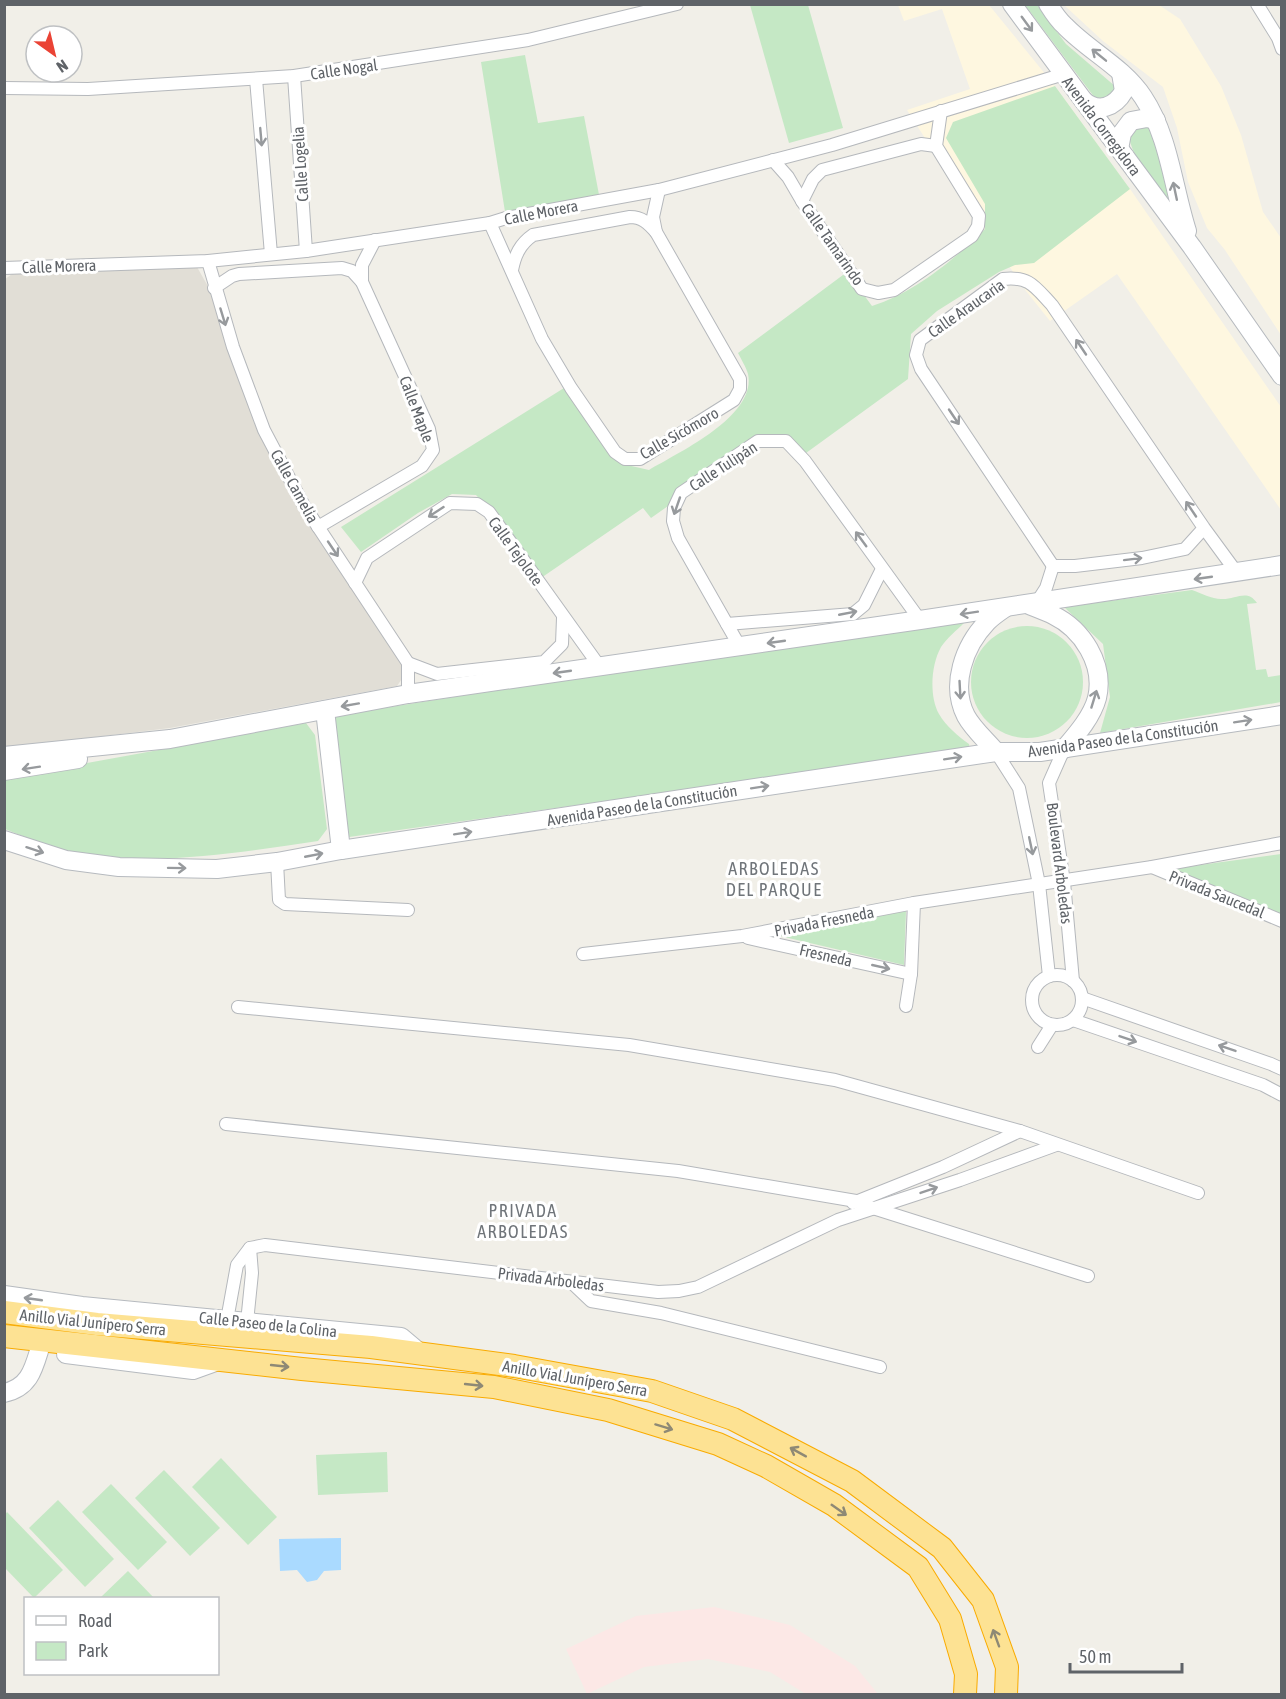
<svg xmlns="http://www.w3.org/2000/svg" width="1286" height="1699" font-family="'Asap Condensed',sans-serif">
  <style>
    .commercial { fill: #fef7e0 }
    .education { fill: #e1ded6 }
    .medical { fill: #fce8e6 }
    .green { fill: #c5e8c5 }
    .water { fill: #aadaff }
    .lines { fill: none; stroke-linecap: round; stroke-linejoin: round }
    .street-casing { stroke: #b5b8bc; stroke-width: 14 }
    .secondary-casing { stroke: #b6babf; stroke-width: 20 }
    .highway-casing { stroke: #f9ab00; stroke-width: 24 }
    .street { stroke: #fff; stroke-width: 12 }
    .secondary { stroke: #fff; stroke-width: 18 }
    .highway { stroke: #fde293; stroke-width: 22 }
    .oneway { stroke: #979a9d }
    .oneway2 { stroke: #8e8975 }
    .labels { text-anchor: middle; stroke-width: 6; stroke-linejoin: round; paint-order: stroke }
    .street-label { font-size: 16px; fill: #5f6368; stroke: #fff }
    .neighbourhood-label { font-size: 18px; letter-spacing: 1.5px; fill: #70757a; stroke: #fff }
  </style>
  <rect width="100%" height="100%" fill="#f1efe8"/>
  <g class="commercial">
    <path d="M 898,5 L 989,5 L 1055,86 L 1130,189 L 1281,407 L 1281,510 L 1117,274 L 1050,321 L 1026,291 L 969,207 L 907,110 L 970,89 L 942,9 L 904,21 Z"/>
    <path d="M 1064,5 L 1159,5 L 1180,19 L 1221,86 L 1241,135 L 1263,212 L 1281,238 L 1281,335 L 1225,250 L 1207,228 L 1188,182 L 1177,128 L 1163,87 L 1103,41 Z"/>
  </g>
  <path class="education" d="M 197,267 L 218,304 L 234,351 L 305,510 L 412,664 L 397,686 L 170,728 L 5,748 L 4,280 L 16,271 Z"/>
  <path class="medical" d="M 714,1607 L 790,1625 L 855,1666 L 878,1694 L 806,1694 L 770,1672 L 708,1659 L 644,1667 L 587,1694 L 566,1649 L 636,1616 Z"/>
  <g class="green">
    <path d="M 750,5 L 808,5 L 843,128 L 789,143 Z"/>
    <path d="M 1025,5 L 1037,5 L 1066,44 L 1116,87 L 1108,101 L 1095,98 Z"/>
    <path d="M 525,55 L 538,123 L 584,116 L 600,200 L 506,218 L 481,62 Z"/>
    <path d="M 1055,86 L 1130,189 L 1034,263 L 1015,265 L 999,272 L 937,311 L 911,334 L 908,379 L 806,453 L 791,445 L 762,440 L 651,518 L 643,508 L 541,578 L 511,533 L 476,495 L 452,494 L 418,513 L 361,552 L 341,527 L 564,388 L 584,416 L 627,465 L 649,470 C 679,452 757,416 748,374 C 746,367 741,359 738,353 L 847,272 L 872,306 C 914,293 955,259 985,229 L 985,204 L 946,138 L 953,122 Z"/>
    <path d="M 1146,123 L 1153,131 L 1182,224 C 1163,198 1132,163 1128,132 Z"/>
    <path d="M 1192,590 C 1201,593 1212,599 1221,599 C 1235,600 1247,588 1257,603 L 1247,604 L 1256,670 L 1266,669 L 1268,677 L 1281,675 L 1281,702 L 1100,733 L 1110,697 L 1103,644 L 1064,607 Z"/>
    <path d="M 961,618 L 964,623 C 957,630 947,638 941,647 C 931,665 929,696 939,714 C 946,726 958,736 969,744 L 970,750 L 349,837 L 332,716 Z"/>
    <circle cx="1027" cy="682" r="56"/>
    <path d="M 306,723 L 315,735 L 327,829 L 318,841 C 234,853 147,869 61,849 C 42,844 23,836 5,829 L 5,778 Z"/>
    <path d="M 1281,854 L 1281,917 L 1163,870 Z"/>
    <path d="M 906,911 L 904,965 L 767,933 Z"/>
    <path d="M 387,1452 L 388,1492 L 318,1495 L 316,1455 Z"/>
    <path d="M 221,1458 L 277,1517 L 248,1545 L 192,1487 Z"/>
    <path d="M 164,1470 L 220,1528 L 190,1556 L 135,1498 Z"/>
    <path d="M 111,1484 L 167,1542 L 138,1570 L 82,1512 Z"/>
    <path d="M 58,1500 L 114,1559 L 85,1587 L 29,1528 Z"/>
    <path d="M 7,1512 L 63,1570 L 34,1598 L 5,1568 L 5,1515 Z"/>
    <path d="M 128,1571 L 154,1598 L 100,1598 Z"/>
  </g>
  <path class="water" d="M 341,1538 L 341,1570 L 324,1571 L 317,1580 L 307,1582 L 297,1570 L 280,1571 L 279,1539 Z"/>
  <g class="lines">
    <defs>
      <g id="street">
        <path d="M 1257,4 L 1278,38 L 1282,49"/>
        <path d="M 294,76 L 306,251"/>
        <path d="M 256,79 L 271,254"/>
        <path d="M 4,88 L 88,89 L 294,76 L 528,40 L 677,4"/>
        <path d="M 773,160 L 788,177 L 802,201 L 862,289 L 878,293 L 894,290 L 972,236 L 978,226 L 979,216 L 936,146 L 941,111"/>
        <path d="M 802,201 L 813,179 L 822,170 L 921,144 L 936,146"/>
        <path d="M 490,223 L 542,339 L 571,388 L 615,452 L 625,459 L 640,459 L 734,400 L 740,389 L 740,379 L 656,232 L 653,217 L 659,190"/>
        <path d="M 208,261 L 233,347 L 264,430 L 303,504 L 408,663 L 408,694"/>
        <path d="M 4,268 L 208,261 L 306,251 L 490,223 L 506,218 L 659,190 L 832,145 L 1064,74"/>
        <path d="M 512,270 C 515,255 520,244 533,235 L 630,217 C 642,217 648,223 656,232"/>
        <path d="M 214,288 L 232,276 L 239,274 L 342,268 L 352,271 L 362,282"/>
        <path d="M 318,527 L 422,466 L 433,450 L 429,429 L 362,282 L 362,265 L 375,240"/>
        <path d="M 1204,528 L 1185,549 L 1142,558 L 1075,566 L 1053,566 L 921,369 L 916,355 L 920,340 L 1003,279 C 1030,276 1035,287 1052,305 L 1204,528 L 1237,573"/>
        <path d="M 355,583 L 367,558 L 450,503 L 477,504 L 489,512 L 600,667"/>
        <path d="M 1037,602 L 1046,588 L 1053,566"/>
        <path d="M 727,624 L 853,614 L 864,605 L 882,569"/>
        <path d="M 740,647 L 678,538 L 673,521 L 674,508 L 681,493 L 758,441 L 786,441 L 805,461 L 920,620"/>
        <path d="M 408,663 L 437,674 L 544,662 L 562,644 L 563,618"/>
        <path d="M 1064,749 L 1049,783 L 1064,882 L 1073,981"/>
        <path d="M 996,752 L 1019,788 L 1039,884 L 1049,976"/>
        <path d="M 277,862 L 279,900 L 285,904 L 408,910"/>
        <path d="M 1152,867 L 1282,921"/>
        <path d="M 748,938 L 911,974"/>
        <path d="M 583,954 L 742,936 L 914,903 L 1152,867 L 1282,843"/>
        <circle cx="1057" cy="1000" r="25"/>
        <path d="M 1082,998 L 1271,1064 L 1282,1069"/>
        <path d="M 906,1006 L 911,974 L 914,903"/>
        <path d="M 238,1007 L 629,1045 L 835,1080 L 1020,1131 L 1198,1193"/>
        <path d="M 1073,1020 L 1263,1085 L 1282,1095"/>
        <path d="M 1038,1047 L 1052,1025"/>
        <path d="M 226,1124 L 678,1171 L 856,1201 L 873,1208 L 1088,1276"/>
        <path d="M 853,1203 L 943,1167 L 1020,1131"/>
        <path d="M 571,1282 L 591,1301 L 661,1313 L 880,1367"/>
        <path d="M 227,1320 L 237,1265 L 250,1248 L 265,1245 L 658,1292 L 679,1291 L 698,1287 L 838,1220 L 960,1180 L 1056,1145"/>
        <path d="M 247,1322 L 252,1273 L 250,1248"/>
      </g>
      <g id="secondary">
        <path d="M 1012,4 L 1192,247 L 1282,376"/>
        <path d="M 1048,4 C 1053,12 1058,20 1065,26 C 1089,51 1123,67 1143,97 C 1169,136 1173,187 1187,231"/>
        <path d="M 1083,100 C 1098,114 1115,107 1124,91 L 1121,73"/>
        <path d="M 1119,149 L 1122,133 L 1131,121 L 1147,118 L 1156,120"/>
        <path d="M 1027,604 C 1035,608 1044,610 1053,615 C 1082,629 1105,664 1097,698 C 1092,717 1076,735 1064,749"/>
        <path d="M 325,710 L 341,850"/>
        <path d="M 996,752 C 986,740 973,729 966,716 C 950,685 964,646 987,622 C 992,617 999,612 1005,608"/>
        <path d="M 4,756 L 170,739 L 408,694 L 920,620 L 1282,565"/>
        <path d="M 4,771 L 78,759"/>
        <path d="M 4,840 L 66,860 L 119,867 L 217,869 L 277,862 L 341,850 L 996,752 L 1040,752 L 1282,715"/>
        <path d="M 4,1295 L 82,1306 L 401,1337 L 420,1353"/>
        <path d="M 66,1354 L 193,1370 L 218,1361"/>
        <path d="M 4,1393 C 28,1388 33,1371 39,1351"/>
      </g>
      <g id="highway">
        <path d="M 4,1312 L 97,1324 L 371,1347 L 514,1366 L 652,1391 L 733,1419 L 852,1481 L 942,1548 L 983,1600 L 1007,1667 L 1006,1694"/>
        <path d="M 4,1336 L 302,1369 L 494,1387 L 608,1410 L 718,1444 L 766,1466 L 834,1505 L 918,1567 L 950,1619 L 966,1674 L 965,1694"/>
      </g>
    </defs>
    <use href="#street" class="street-casing"/>
    <use href="#secondary" class="secondary-casing"/>
    <use href="#highway" class="highway-casing"/>
    <use href="#street" class="street"/>
    <use href="#secondary" class="secondary"/>
    <use href="#highway" class="highway"/>
  </g>
  <defs><path id="oneway-shaft" d="M-6 0H5M1.5-3L5.5 0L1.5 3" fill="none" stroke-width="1.6" stroke-linecap="round" stroke-linejoin="round" transform="scale(1.5)"/></defs>
  <g class="oneway">
    <use href="#oneway-shaft" transform="translate(1027 24) rotate(54)"/>
    <use href="#oneway-shaft" transform="translate(1099 55) rotate(-141)"/>
    <use href="#oneway-shaft" transform="translate(261 137) rotate(85)"/>
    <use href="#oneway-shaft" transform="translate(1175 191) rotate(-102)"/>
    <use href="#oneway-shaft" transform="translate(223 317) rotate(73)"/>
    <use href="#oneway-shaft" transform="translate(1081 347) rotate(-124)"/>
    <use href="#oneway-shaft" transform="translate(954 417) rotate(56)"/>
    <use href="#oneway-shaft" transform="translate(677 506) rotate(109)"/>
    <use href="#oneway-shaft" transform="translate(1191 509) rotate(-124)"/>
    <use href="#oneway-shaft" transform="translate(436 512) rotate(147)"/>
    <use href="#oneway-shaft" transform="translate(861 539) rotate(-126)"/>
    <use href="#oneway-shaft" transform="translate(333 549) rotate(56)"/>
    <use href="#oneway-shaft" transform="translate(1133 559) rotate(-7)"/>
    <use href="#oneway-shaft" transform="translate(1203 578) rotate(172)"/>
    <use href="#oneway-shaft" transform="translate(848 613) rotate(-11)"/>
    <use href="#oneway-shaft" transform="translate(969 613) rotate(171)"/>
    <use href="#oneway-shaft" transform="translate(776 642) rotate(172)"/>
    <use href="#oneway-shaft" transform="translate(562 672) rotate(172)"/>
    <use href="#oneway-shaft" transform="translate(960 690) rotate(87)"/>
    <use href="#oneway-shaft" transform="translate(1094 699) rotate(-73)"/>
    <use href="#oneway-shaft" transform="translate(350 705) rotate(170)"/>
    <use href="#oneway-shaft" transform="translate(1243 721) rotate(-9)"/>
    <use href="#oneway-shaft" transform="translate(953 758) rotate(-9)"/>
    <use href="#oneway-shaft" transform="translate(31 768) rotate(171)"/>
    <use href="#oneway-shaft" transform="translate(760 787) rotate(-9)"/>
    <use href="#oneway-shaft" transform="translate(463 833) rotate(-9)"/>
    <use href="#oneway-shaft" transform="translate(1031 846) rotate(78)"/>
    <use href="#oneway-shaft" transform="translate(35 850) rotate(18)"/>
    <use href="#oneway-shaft" transform="translate(314 855) rotate(-11)"/>
    <use href="#oneway-shaft" transform="translate(177 868) rotate(1)"/>
    <use href="#oneway-shaft" transform="translate(881 967) rotate(13)"/>
    <use href="#oneway-shaft" transform="translate(1128 1039) rotate(19)"/>
    <use href="#oneway-shaft" transform="translate(1227 1048) rotate(-161)"/>
    <use href="#oneway-shaft" transform="translate(929 1190) rotate(-19)"/>
    <use href="#oneway-shaft" transform="translate(33 1299) rotate(-172)"/>
  </g>
  <g class="oneway2">
    <use href="#oneway-shaft" transform="translate(280 1366) rotate(6)"/>
    <use href="#oneway-shaft" transform="translate(474 1385) rotate(6)"/>
    <use href="#oneway-shaft" transform="translate(664 1427) rotate(17)"/>
    <use href="#oneway-shaft" transform="translate(798 1452) rotate(-151)"/>
    <use href="#oneway-shaft" transform="translate(839 1510) rotate(35)"/>
    <use href="#oneway-shaft" transform="translate(996 1638) rotate(-110)"/>
  </g>
  <g class="labels">
    <g class="street-label">
      <text transform="translate(344 69) rotate(-8)" y="6">Calle Nogal</text>
      <text transform="translate(1102 126) rotate(53)" y="6">Avenida Corregidora</text>
      <text transform="translate(300 164) rotate(-94)" y="6">Calle Logelia</text>
      <text transform="translate(541 212) rotate(-11)" y="6">Calle Morera</text>
      <text transform="translate(833 244) rotate(55)" y="6">Calle Tamarindo</text>
      <text transform="translate(59 266) rotate(-2)" y="6">Calle Morera</text>
      <text transform="translate(966 308) rotate(-35)" y="6">Calle Araucaria</text>
      <text transform="translate(417 409) rotate(69)" y="6">Calle Maple</text>
      <text transform="translate(679 433) rotate(-30)" y="6">Calle Sicómoro</text>
      <text transform="translate(723 466) rotate(-33)" y="6">Calle Tulipán</text>
      <text transform="translate(295 486) rotate(61)" y="6">Calle Camelia</text>
      <text transform="translate(516 551) rotate(54)" y="6">Calle Tejolote</text>
      <text transform="translate(1123 738) rotate(-8)" y="6">Avenida Paseo de la Constitución</text>
      <text transform="translate(642 805) rotate(-9)" y="6">Avenida Paseo de la Constitución</text>
      <text transform="translate(1060 863) rotate(83)" y="6">Boulevard Arboledas</text>
      <text transform="translate(1217 894) rotate(22)" y="6">Privada Saucedal</text>
      <text transform="translate(824 921) rotate(-11)" y="6">Privada Fresneda</text>
      <text transform="translate(826 955) rotate(13)" y="6">Fresneda</text>
      <text transform="translate(551 1279) rotate(7)" y="6">Privada Arboledas</text>
      <text transform="translate(93 1322) rotate(6)" y="6">Anillo Vial Junípero Serra</text>
      <text transform="translate(268 1324) rotate(6)" y="6">Calle Paseo de la Colina</text>
      <text transform="translate(575 1378) rotate(10)" y="6">Anillo Vial Junípero Serra</text>
    </g>
    <g class="neighbourhood-label">
      <text x="774" y="875">ARBOLEDAS<tspan x="774" dy="21">DEL PARQUE</tspan></text>
      <text x="523" y="1217">PRIVADA<tspan x="523" dy="21">ARBOLEDAS</tspan></text>
    </g>
  </g>
  <rect width="1286" height="1699" fill="none" stroke="#5f6368" stroke-width="12"/>
  <rect x="24" y="1597" width="195" height="78" fill="#ffffff" stroke="#bfc1c3" stroke-width="1.5"/>
  <rect x="36" y="1616" width="30" height="9" fill="#ffffff" stroke="#bfc1c3" stroke-width="1.5"/>
  <text x="78" y="1627" font-size="18" fill="#5f6368">Road</text>
  <rect x="36" y="1642" width="30" height="18" fill="#c5e8c5" stroke="#bfc1c3" stroke-width="1.5"/>
  <text x="78" y="1657" font-size="18" fill="#5f6368">Park</text>
  <g transform="translate(54 54) rotate(146)"><circle r="28" fill="#ffffff" stroke="#bfc1c3" stroke-width="1.5"/>
  <path d="M0-4.5L10 22L0 15L-10 22Z" fill="#ea4335"/>
  <text y="-9" font-size="16" font-weight="bold" text-anchor="middle" fill="#5f6368">N</text>
  </g>
  <path d="M1070 1663v9h112v-9" fill="none" stroke="#5f6368" stroke-width="3"/>
  <text x="1079" y="1663" font-size="18" fill="#5f6368" stroke="#ffffff" stroke-width="4.5" paint-order="stroke">50 m</text>
</svg>
